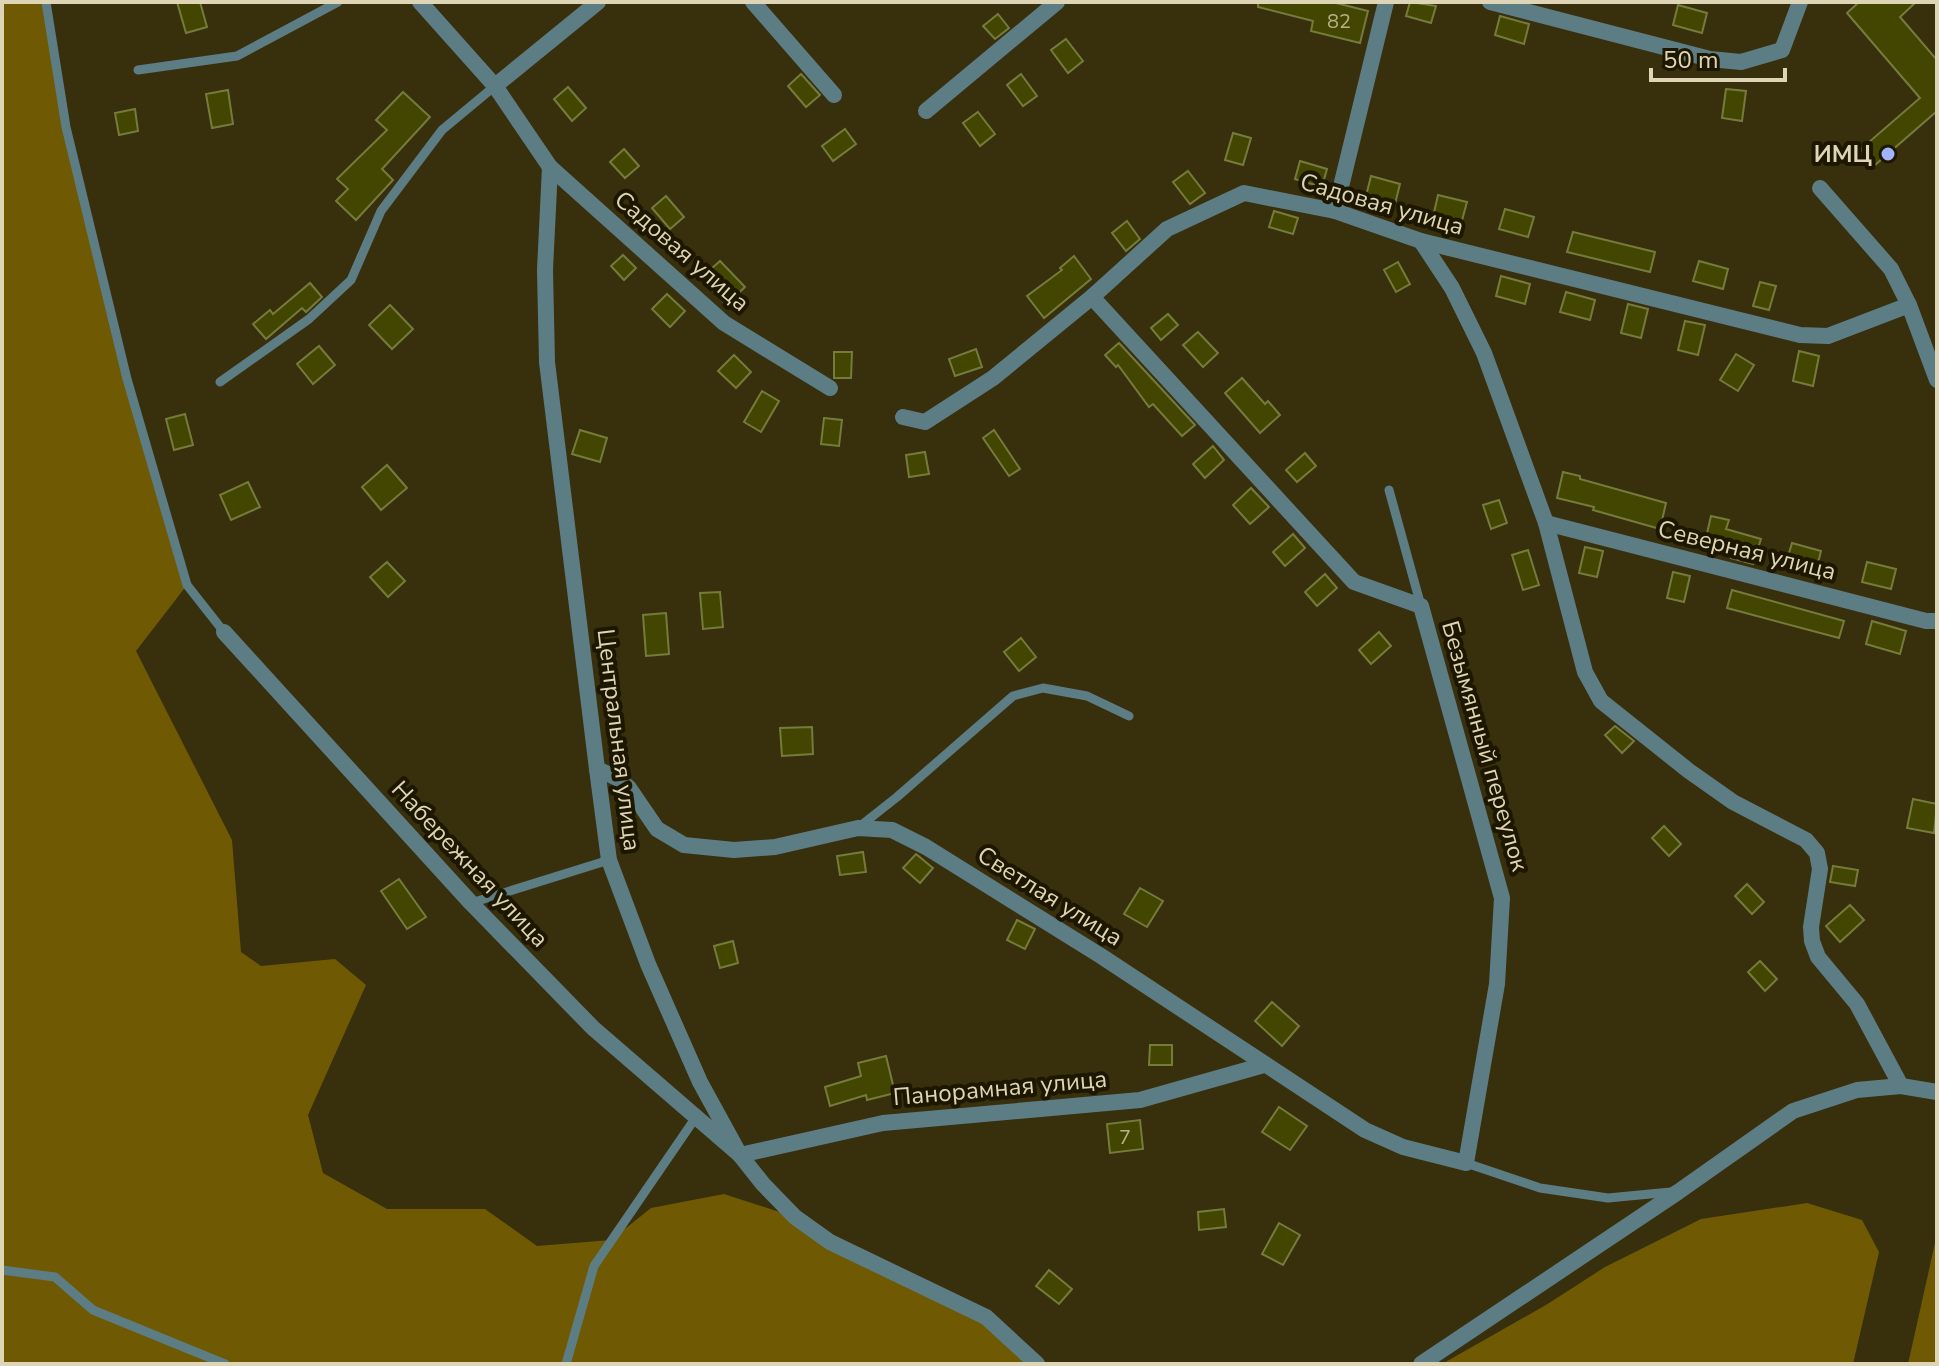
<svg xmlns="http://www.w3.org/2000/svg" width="1939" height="1366" font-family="'Nunito Sans',sans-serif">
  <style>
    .forest { fill: #6f5a03 }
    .building { fill: #424600; stroke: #757b3c; stroke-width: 2 }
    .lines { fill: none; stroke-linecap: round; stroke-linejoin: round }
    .lane { stroke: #5d7d85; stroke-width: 9 }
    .street { stroke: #5d7d85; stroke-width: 16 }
    .poi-dot { fill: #a1b3fd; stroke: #1e1700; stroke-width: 3 }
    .labels { text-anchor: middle; stroke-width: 8; stroke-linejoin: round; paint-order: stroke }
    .number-label { font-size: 20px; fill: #b7b188 }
    .poi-label { font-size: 24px; font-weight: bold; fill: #ded5b6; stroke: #1e1700; text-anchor: end }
    .street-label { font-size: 24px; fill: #ded5b6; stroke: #1e1700 }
  </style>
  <rect width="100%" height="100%" fill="#382f0d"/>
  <g class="forest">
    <path d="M 2,2 L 46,2 L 66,127 L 127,379 L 187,585 L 136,651 L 232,840 L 241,952 L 261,966 L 335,959 L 366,985 L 308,1115 L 323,1173 L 387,1209 L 485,1209 L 537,1246 L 611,1240 L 651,1208 L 724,1194 L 795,1217 L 986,1317 L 1037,1364 L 2,1364 Z"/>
    <path d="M 1807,1203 L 1862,1220 L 1879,1252 L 1853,1364 L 1442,1364 L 1546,1305 L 1605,1267 L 1701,1219 Z"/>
    <path d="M 1937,1234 L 1937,1364 L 1908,1364 Z"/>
  </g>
  <g class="building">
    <path d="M 177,2 L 200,2 L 207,27 L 186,33 Z"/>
    <path d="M 1258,2 L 1332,2 L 1368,11 L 1360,43 L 1311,31 L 1313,21 L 1258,7 Z"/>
    <path d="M 1410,2 L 1436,6 L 1431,23 L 1406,16 Z"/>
    <path d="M 1859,2 L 1916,2 L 1900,17 L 1937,60 L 1937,111 L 1875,165 L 1861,149 L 1920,98 L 1847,13 Z"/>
    <path d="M 1678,5 L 1707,13 L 1702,33 L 1673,25 Z"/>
    <path d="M 998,14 L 1009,28 L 995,39 L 983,26 Z"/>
    <path d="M 1500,16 L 1529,24 L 1524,44 L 1495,35 Z"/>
    <path d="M 1066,39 L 1083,61 L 1068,73 L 1051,50 Z"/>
    <path d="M 801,74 L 820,95 L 806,107 L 788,86 Z"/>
    <path d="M 1021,74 L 1037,96 L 1023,106 L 1007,85 Z"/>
    <path d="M 568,87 L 586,108 L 572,121 L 554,99 Z"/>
    <path d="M 1726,89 L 1746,91 L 1742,121 L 1722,118 Z"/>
    <path d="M 228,90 L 233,124 L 212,128 L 206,94 Z"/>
    <path d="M 403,92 L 430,117 L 382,169 L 393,180 L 356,220 L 336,201 L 348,189 L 337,179 L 387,130 L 376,120 Z"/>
    <path d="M 135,109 L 138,131 L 119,135 L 115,113 Z"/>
    <path d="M 978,112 L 995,134 L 980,146 L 963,123 Z"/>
    <path d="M 845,129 L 856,144 L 833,161 L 822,146 Z"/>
    <path d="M 1233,133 L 1251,138 L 1243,165 L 1225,160 Z"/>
    <path d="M 624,149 L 639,166 L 625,178 L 610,162 Z"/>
    <path d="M 1300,161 L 1327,169 L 1322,187 L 1295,179 Z"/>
    <path d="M 1188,171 L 1205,193 L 1190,204 L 1173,182 Z"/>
    <path d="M 1371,176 L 1400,184 L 1395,204 L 1366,196 Z"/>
    <path d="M 1438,195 L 1467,202 L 1461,224 L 1433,217 Z"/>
    <path d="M 666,196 L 684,217 L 670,229 L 652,208 Z"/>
    <path d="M 1505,209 L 1534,217 L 1528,237 L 1499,229 Z"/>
    <path d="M 1274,211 L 1298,218 L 1293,234 L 1269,227 Z"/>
    <path d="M 1127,221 L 1140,239 L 1126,251 L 1112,233 Z"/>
    <path d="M 1573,232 L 1655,252 L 1650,272 L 1567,252 Z"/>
    <path d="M 623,255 L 636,268 L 624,280 L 611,266 Z"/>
    <path d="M 1074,256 L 1091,279 L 1044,318 L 1027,296 L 1062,270 L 1060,268 Z"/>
    <path d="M 720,261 L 745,287 L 726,305 L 701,278 Z"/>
    <path d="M 1699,261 L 1728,269 L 1723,289 L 1693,281 Z"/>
    <path d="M 1398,262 L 1410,284 L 1396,292 L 1384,270 Z"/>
    <path d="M 1501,276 L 1530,284 L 1525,304 L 1496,296 Z"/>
    <path d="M 1760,282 L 1776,286 L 1769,310 L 1753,306 Z"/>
    <path d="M 310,283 L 322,297 L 306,312 L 302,308 L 266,339 L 253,324 L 270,310 L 273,314 Z"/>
    <path d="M 1566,292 L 1595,300 L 1590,320 L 1560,312 Z"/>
    <path d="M 667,294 L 685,311 L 670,327 L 652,309 Z"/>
    <path d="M 1628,304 L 1648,309 L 1641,338 L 1621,333 Z"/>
    <path d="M 390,305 L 413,329 L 392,349 L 369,325 Z"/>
    <path d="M 1168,314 L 1178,325 L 1161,340 L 1151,328 Z"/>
    <path d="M 1685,321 L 1705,325 L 1698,355 L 1678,350 Z"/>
    <path d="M 1198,332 L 1218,353 L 1203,367 L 1183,345 Z"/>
    <path d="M 1119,343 L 1195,425 L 1182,436 L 1153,404 L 1149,407 L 1118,365 L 1116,367 L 1105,355 Z"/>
    <path d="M 319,346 L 335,365 L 313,384 L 297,364 Z"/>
    <path d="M 976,349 L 982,367 L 955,376 L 949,359 Z"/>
    <path d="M 1799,351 L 1819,356 L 1813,386 L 1793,381 Z"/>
    <path d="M 834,352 L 852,352 L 851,378 L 834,378 Z"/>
    <path d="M 1736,354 L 1754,365 L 1738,391 L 1720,380 Z"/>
    <path d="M 734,355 L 751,372 L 736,388 L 718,371 Z"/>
    <path d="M 1242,378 L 1265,404 L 1268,401 L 1280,415 L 1260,433 L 1225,393 Z"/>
    <path d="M 762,391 L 779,401 L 761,432 L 744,422 Z"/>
    <path d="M 185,414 L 193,445 L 174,450 L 166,419 Z"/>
    <path d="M 824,418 L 842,420 L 839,446 L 821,444 Z"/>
    <path d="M 580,430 L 607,438 L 600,462 L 572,454 Z"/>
    <path d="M 994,430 L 1020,469 L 1009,476 L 983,438 Z"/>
    <path d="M 1213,446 L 1224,460 L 1205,478 L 1193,464 Z"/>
    <path d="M 925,452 L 929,474 L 909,477 L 906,455 Z"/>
    <path d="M 1305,453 L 1316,466 L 1297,482 L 1286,470 Z"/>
    <path d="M 387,465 L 407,488 L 381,510 L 362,487 Z"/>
    <path d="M 1563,472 L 1580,476 L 1580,479 L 1666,503 L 1660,529 L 1593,510 L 1594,507 L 1557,498 Z"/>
    <path d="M 248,482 L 260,507 L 231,520 L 220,495 Z"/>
    <path d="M 1251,488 L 1269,507 L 1250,524 L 1233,505 Z"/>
    <path d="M 1499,500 L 1507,523 L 1491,529 L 1483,505 Z"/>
    <path d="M 1711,516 L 1729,520 L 1726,529 L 1761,539 L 1753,564 L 1731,558 L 1734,548 L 1705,542 Z"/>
    <path d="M 1293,534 L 1305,548 L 1285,566 L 1273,552 Z"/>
    <path d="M 1792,543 L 1821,551 L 1816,571 L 1786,563 Z"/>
    <path d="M 1585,547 L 1603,551 L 1597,577 L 1579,573 Z"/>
    <path d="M 1528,550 L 1539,585 L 1523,590 L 1512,555 Z"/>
    <path d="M 387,562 L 405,581 L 388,597 L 370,577 Z"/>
    <path d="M 1867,562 L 1896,569 L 1891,589 L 1862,582 Z"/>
    <path d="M 1673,572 L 1690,576 L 1684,602 L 1667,598 Z"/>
    <path d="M 1325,574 L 1337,588 L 1317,606 L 1305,592 Z"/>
    <path d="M 1732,590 L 1844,621 L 1839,638 L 1727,608 Z"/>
    <path d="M 720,592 L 723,627 L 703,629 L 700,593 Z"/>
    <path d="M 666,613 L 669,654 L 646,656 L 643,615 Z"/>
    <path d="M 1872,621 L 1906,631 L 1900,654 L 1866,644 Z"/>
    <path d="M 1379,632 L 1391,646 L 1371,664 L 1359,650 Z"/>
    <path d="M 1021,638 L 1036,657 L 1019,671 L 1004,652 Z"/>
    <path d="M 1615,726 L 1634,741 L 1622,753 L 1605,735 Z"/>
    <path d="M 812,727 L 813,754 L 782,756 L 780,728 Z"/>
    <path d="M 1913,799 L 1937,804 L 1934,833 L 1907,828 Z"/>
    <path d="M 1664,826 L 1681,844 L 1669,856 L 1652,838 Z"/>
    <path d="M 863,852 L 866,872 L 840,875 L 837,856 Z"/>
    <path d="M 916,854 L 933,868 L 920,883 L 903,868 Z"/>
    <path d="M 1833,866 L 1858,870 L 1855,886 L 1830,882 Z"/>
    <path d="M 399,879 L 426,917 L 407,929 L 381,891 Z"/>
    <path d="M 1747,884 L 1764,902 L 1752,914 L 1735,896 Z"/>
    <path d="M 1140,888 L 1163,901 L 1147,927 L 1124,914 Z"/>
    <path d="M 1850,905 L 1864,920 L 1840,942 L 1826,926 Z"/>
    <path d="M 1017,920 L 1035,929 L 1025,949 L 1007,940 Z"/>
    <path d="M 733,941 L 738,963 L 720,968 L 714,946 Z"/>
    <path d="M 1760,961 L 1777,979 L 1765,991 L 1748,972 Z"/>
    <path d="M 1272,1002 L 1299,1026 L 1282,1046 L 1255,1021 Z"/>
    <path d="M 1150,1045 L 1172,1045 L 1172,1065 L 1149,1065 Z"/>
    <path d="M 886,1056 L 895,1093 L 867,1100 L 866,1095 L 830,1106 L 825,1087 L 861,1076 L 858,1063 Z"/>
    <path d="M 1279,1107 L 1307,1126 L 1290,1150 L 1262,1132 Z"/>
    <path d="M 1140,1120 L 1143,1149 L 1110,1153 L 1107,1124 Z"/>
    <path d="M 1224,1209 L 1226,1227 L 1199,1230 L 1198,1212 Z"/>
    <path d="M 1279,1223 L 1300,1235 L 1283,1265 L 1262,1254 Z"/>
    <path d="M 1049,1270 L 1072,1289 L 1059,1304 L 1036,1286 Z"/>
  </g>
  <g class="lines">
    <g class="lane">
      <path d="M 46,2 L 66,127 L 127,379 L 187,585 L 224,632"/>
      <path d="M 138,70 L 237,56 L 338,2"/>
      <path d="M 220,382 L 309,319 L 351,280 L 381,211 L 442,130 L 495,86"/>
      <path d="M 1389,490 L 1421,606"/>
      <path d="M 859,827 L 897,797 L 1013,696 L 1043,688 L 1087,696 L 1129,716"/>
      <path d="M 471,903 L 609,860"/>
      <path d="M 1466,1163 L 1540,1188 L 1608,1198 L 1671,1192"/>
      <path d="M 2,1270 L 55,1277 L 93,1310 L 225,1364"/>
      <path d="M 566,1364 L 594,1266 L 696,1117"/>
    </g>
    <g class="street">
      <path d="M 420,2 L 495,86"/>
      <path d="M 598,2 L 495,86 L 550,167 L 724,323 L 830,388"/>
      <path d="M 753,2 L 834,95"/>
      <path d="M 1490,2 L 1710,59 L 1741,62 L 1782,50 L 1800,2"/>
      <path d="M 926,111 L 1057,2"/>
      <path d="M 550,167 L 545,270 L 547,362 L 597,769 L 609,860 L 648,964 L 700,1082 L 740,1155 L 763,1184 L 795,1217 L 830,1242 L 986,1317 L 1037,1364"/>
      <path d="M 1820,188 L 1891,269 L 1909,305 L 1937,380"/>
      <path d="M 1335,211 L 1386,2"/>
      <path d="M 1421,241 L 1452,288 L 1484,353 L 1546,523 L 1585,672 L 1601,701 L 1689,771 L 1733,802 L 1806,840 L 1817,853 L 1820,869 L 1811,927 L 1812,941 L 1818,957 L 1857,1004 L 1901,1086"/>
      <path d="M 903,417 L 925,422 L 993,378 L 1092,297 L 1167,229 L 1244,193 L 1335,211 L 1421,241 L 1800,335 L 1828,336 L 1909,305"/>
      <path d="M 1546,523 L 1926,621 L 1937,621"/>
      <path d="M 224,632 L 471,903 L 593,1028 L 740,1155 L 883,1123 L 1140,1100 L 1264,1065"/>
      <path d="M 597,769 L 617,778 L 629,788 L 657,829 L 684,845 L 734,850 L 775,847 L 858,828 L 892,830 L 926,847 L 1101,956 L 1365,1130 L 1403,1147 L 1466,1163 L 1497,984 L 1502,898 L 1421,606 L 1354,582 L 1092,297"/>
      <path d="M 1421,1364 L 1678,1192 L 1793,1111 L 1857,1090 L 1901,1086 L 1937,1092"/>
    </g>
  </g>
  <circle class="poi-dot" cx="1888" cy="154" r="8"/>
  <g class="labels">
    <g class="number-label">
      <text x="1339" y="28">82</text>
      <text x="1125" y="1144">7</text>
    </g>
    <g class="poi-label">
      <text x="1872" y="162">ИМЦ</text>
    </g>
    <g class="street-label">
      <text transform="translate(1382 204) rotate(16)" y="8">Садовая улица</text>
      <text transform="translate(682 251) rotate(41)" y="8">Садовая улица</text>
      <text transform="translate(1747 550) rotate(14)" y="8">Северная улица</text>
      <text transform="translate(619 740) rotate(83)" y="8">Центральная улица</text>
      <text transform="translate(1485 746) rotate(74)" y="8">Безымянный переулок</text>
      <text transform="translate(470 864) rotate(47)" y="8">Набережная улица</text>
      <text transform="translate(1050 896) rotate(32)" y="8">Светлая улица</text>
      <text transform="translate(1000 1088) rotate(-5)" y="8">Панорамная улица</text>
    </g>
  </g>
  <rect width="1939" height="1366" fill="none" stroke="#ded5b6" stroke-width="8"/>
  <path d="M1651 68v12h134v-12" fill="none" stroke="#ded5b6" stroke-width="4"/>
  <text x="1663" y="68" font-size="24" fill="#ded5b6" stroke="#1e1700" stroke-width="6" paint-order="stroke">50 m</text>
</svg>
